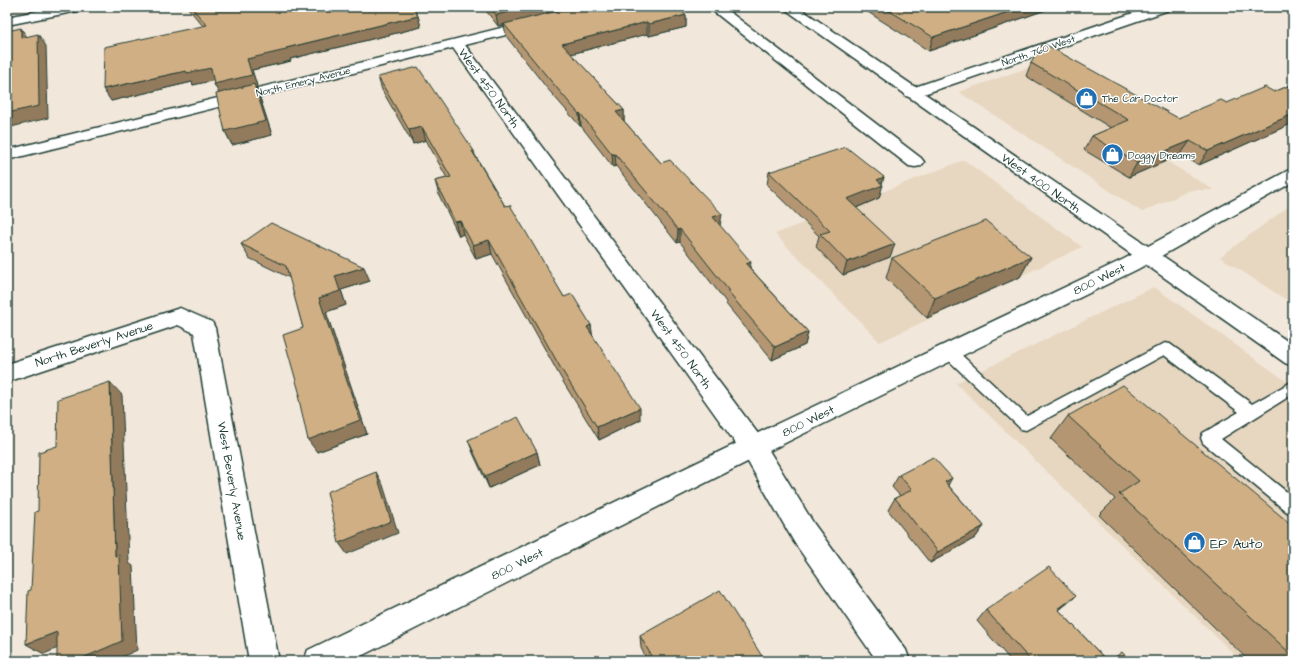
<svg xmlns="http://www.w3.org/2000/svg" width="1300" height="668" font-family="'Architects Daughter',sans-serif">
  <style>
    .built { fill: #e7d6c0 }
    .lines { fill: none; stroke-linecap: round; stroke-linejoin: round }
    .service-casing { stroke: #1f3d34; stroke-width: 3 }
    .minor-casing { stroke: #1f3d34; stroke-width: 3 }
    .tertiary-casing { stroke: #1f3d34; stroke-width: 3 }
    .secondary-casing { stroke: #1f3d34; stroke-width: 3 }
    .service { fill: #fff; fill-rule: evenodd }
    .minor { fill: #fff; fill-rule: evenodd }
    .tertiary { fill: #fff; fill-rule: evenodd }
    .secondary { fill: #fff; fill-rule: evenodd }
    .wall { fill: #b49672; stroke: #1f3d34 }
    .shaded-wall { fill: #927a5c; stroke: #1f3d34 }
    .building { fill: #d1af84; stroke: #1f3d34 }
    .labels { text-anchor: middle; stroke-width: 3; stroke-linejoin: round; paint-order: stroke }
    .far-street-label { font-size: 10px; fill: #1f3d34; stroke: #fff }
    .far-poi-label { font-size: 10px; fill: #1f3d34; stroke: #fff; text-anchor: start }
    .street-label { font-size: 12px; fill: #1f3d34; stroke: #fff }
    .near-poi-label { font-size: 14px; fill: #1f3d34; stroke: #fff; text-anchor: start }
  </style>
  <rect width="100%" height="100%" fill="#f1e7da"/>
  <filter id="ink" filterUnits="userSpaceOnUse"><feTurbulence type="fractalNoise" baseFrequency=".025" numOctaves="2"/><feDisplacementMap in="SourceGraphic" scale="8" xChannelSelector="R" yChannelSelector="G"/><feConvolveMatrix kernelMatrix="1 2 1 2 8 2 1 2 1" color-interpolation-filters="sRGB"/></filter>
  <g filter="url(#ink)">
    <g class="built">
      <path d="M 1053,59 L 1110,127 L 1214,190 L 1191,190 L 1142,212 L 959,92 Z"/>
      <path d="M 964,160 L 1082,247 L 880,342 L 775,234 Z"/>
      <path d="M 1292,204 L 1293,205 L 1293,304 L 1220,257 Z"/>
      <path d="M 1154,287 L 1293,386 L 1293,661 L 1241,661 L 956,383 Z"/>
    </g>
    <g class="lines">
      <defs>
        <path id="service" d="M 1165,343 L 1170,344 L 1252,404 L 1293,381 L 1293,394 L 1221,439 L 1293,497 L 1293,515 L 1287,512 L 1203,443 L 1201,438 L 1203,433 L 1239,412 L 1164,355 L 1026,430 L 1021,429 L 944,356 L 942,352 L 944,348 L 949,346 L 954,348 L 1027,416 Z"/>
        <g id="minor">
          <path d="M 57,7 L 85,7 L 83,10 L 78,11 L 7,25 L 7,17 Z"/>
          <path d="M 708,7 L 723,7 L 921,158 L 924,162 L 921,166 L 915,167 L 909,166 Z"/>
          <path d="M 1151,7 L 1171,7 L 1169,10 L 918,96 L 912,98 L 906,96 L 904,93 L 906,90 Z"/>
          <path d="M 533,20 L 538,21 L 540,24 L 538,27 L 465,45 L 762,439 L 814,524 L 906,650 L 910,661 L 877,661 L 794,542 L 744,455 L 453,48 L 7,160 L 7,150 Z"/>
          <path d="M 180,308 L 212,322 L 215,328 L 279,661 L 249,661 L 194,333 L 178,325 L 7,382 L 7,364 Z"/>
        </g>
        <path id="tertiary" d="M 1293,170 L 1293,182 L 1138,269 L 801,435 L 351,661 L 304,661 L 308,650 L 783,421 L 1124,259 L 1287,171 Z"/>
        <path id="secondary" d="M 782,7 L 798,7 L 1293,345 L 1293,366 L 1285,363 Z"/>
      </defs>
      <use href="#service" class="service-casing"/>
      <use href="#minor" class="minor-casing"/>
      <use href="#tertiary" class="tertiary-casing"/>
      <use href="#secondary" class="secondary-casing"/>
      <use href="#service" class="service"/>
      <use href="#minor" class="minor"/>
      <use href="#tertiary" class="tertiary"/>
      <use href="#secondary" class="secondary"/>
    </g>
    <g class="wall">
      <path d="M 187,7 L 412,7 L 418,16 L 421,27 L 290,59 L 291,61 L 252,70 L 257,86 L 256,87 L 260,98 L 272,135 L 232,145 L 225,131 L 219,93 L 214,84 L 213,80 L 193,85 L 192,82 L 111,101 L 203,26 Z"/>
      <path d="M 483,7 L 677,7 L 686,15 L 686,27 L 649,36 L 647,34 L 571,54 L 624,110 L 624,121 L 661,163 L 720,226 L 750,268 L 808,332 L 805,345 L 772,360 L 726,304 L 726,302 L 680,242 L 677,243 L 616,166 L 613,167 L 581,126 L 580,126 L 546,87 L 506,36 L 504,25 L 498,26 Z"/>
      <path d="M 860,7 L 1052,7 L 1051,8 L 929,51 Z"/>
      <path d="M 1031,63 L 1178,118 L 1274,92 L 1293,84 L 1293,123 L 1199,165 L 1180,155 L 1129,177 L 1084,150 L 1092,136 L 1111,128 L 1026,76 Z"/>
      <path d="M 378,77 L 474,151 L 475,155 L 505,206 L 564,297 L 591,325 L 592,335 L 640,420 L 599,440 L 562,380 L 492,254 L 476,259 L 463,234 L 459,236 L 439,195 L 435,181 L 447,178 L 426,140 L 413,144 L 382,90 Z"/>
      <path d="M 769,172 L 884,177 L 882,184 L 879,198 L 856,208 L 890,257 L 843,275 L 816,247 L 819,236 L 767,185 Z"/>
      <path d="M 241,244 L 370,281 L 341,290 L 346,305 L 326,312 L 367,434 L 317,452 L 300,395 L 303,328 L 290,278 L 249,258 Z"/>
      <path d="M 1031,257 L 1020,277 L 927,318 L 886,278 L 892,258 Z"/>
      <path d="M 1068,416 L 1293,526 L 1293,661 L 1249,661 L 1099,515 L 1115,499 L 1051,439 Z"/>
      <path d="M 468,440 L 537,452 L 540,465 L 489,488 L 473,453 Z"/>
      <path d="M 899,475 L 948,485 L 984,526 L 975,538 L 930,563 L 888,510 L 895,498 L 900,496 L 892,487 Z"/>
      <path d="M 1076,596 L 1059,610 L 1107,661 L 1011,661 L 977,621 L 986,610 Z"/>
      <path d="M 640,636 L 765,661 L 646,658 L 641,648 Z"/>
    </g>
    <g class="shaded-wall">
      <path d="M 7,7 L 9,7 L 8,15 L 7,16 Z"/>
      <path d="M 527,7 L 576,7 L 498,26 L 496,15 Z"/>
      <path d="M 1023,7 L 1052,7 L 1051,8 L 929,51 L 933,37 Z"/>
      <path d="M 686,15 L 686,27 L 649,36 L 649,24 Z"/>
      <path d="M 418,16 L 421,27 L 290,59 L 291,61 L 252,70 L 257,86 L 256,87 L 260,98 L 272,135 L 232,145 L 225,131 L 220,95 L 214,84 L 247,59 L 286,48 Z"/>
      <path d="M 647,22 L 647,34 L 563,56 L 562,44 Z"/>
      <path d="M 21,28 L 29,40 L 21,38 Z"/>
      <path d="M 38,34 L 46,46 L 48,118 L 7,128 L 7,113 Z"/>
      <path d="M 211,68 L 216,80 L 193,85 L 192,82 L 111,101 L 103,89 L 186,71 Z"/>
      <path d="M 624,110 L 624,122 L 616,112 Z"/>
      <path d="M 580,113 L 581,126 L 580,126 L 579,114 Z"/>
      <path d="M 1293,114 L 1293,123 L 1199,165 L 1208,151 Z"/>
      <path d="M 422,127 L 426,140 L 413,144 L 409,130 Z"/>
      <path d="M 1190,141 L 1180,155 L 1129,177 L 1137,163 Z"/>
      <path d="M 612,154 L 615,154 L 616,166 L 613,167 Z"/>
      <path d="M 884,177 L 881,186 L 883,185 L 879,198 L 844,213 L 847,199 L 877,180 Z"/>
      <path d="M 722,214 L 720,226 L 713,217 Z"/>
      <path d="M 460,221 L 463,234 L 459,236 L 455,222 Z"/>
      <path d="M 680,229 L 680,242 L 677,243 L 678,230 Z"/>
      <path d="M 489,240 L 492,254 L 476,259 L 473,245 Z"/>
      <path d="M 895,244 L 890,257 L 843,275 L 847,262 Z"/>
      <path d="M 1031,257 L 1020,277 L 927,318 L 935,298 Z"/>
      <path d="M 751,262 L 749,275 L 746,264 Z"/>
      <path d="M 364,267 L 370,281 L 341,290 L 346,305 L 326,312 L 367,434 L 317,452 L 308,440 L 319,298 L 335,276 Z"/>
      <path d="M 591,325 L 593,339 L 587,327 Z"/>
      <path d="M 808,332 L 805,345 L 772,360 L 775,347 Z"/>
      <path d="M 110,382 L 122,395 L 129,563 L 133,566 L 137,650 L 113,661 L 76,661 L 115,556 Z"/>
      <path d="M 640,408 L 640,420 L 599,440 L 597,427 Z"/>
      <path d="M 537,452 L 540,465 L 489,488 L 485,476 Z"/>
      <path d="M 376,472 L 383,485 L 398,533 L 347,554 L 339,543 Z"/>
      <path d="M 952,478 L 945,491 L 945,482 Z"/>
      <path d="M 984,526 L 975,538 L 930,563 L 938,552 Z"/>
      <path d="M 1076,596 L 1064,606 L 1046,620 L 1058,609 Z"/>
      <path d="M 57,632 L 74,641 L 44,654 L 26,644 Z"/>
    </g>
    <g class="building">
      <path d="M 191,7 L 412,7 L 418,16 L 286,48 L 286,50 L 247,59 L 252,75 L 214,84 L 211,68 L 187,73 L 186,71 L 103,89 L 104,47 L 207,25 Z"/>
      <path d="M 490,7 L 527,7 L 496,15 Z"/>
      <path d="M 574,7 L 677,7 L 686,15 L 649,24 L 647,22 L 562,44 L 624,110 L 616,112 L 661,163 L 670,160 L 722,214 L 713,217 L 751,262 L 746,264 L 808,332 L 775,347 L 727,291 L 729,291 L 680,229 L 678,230 L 615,154 L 612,154 L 580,113 L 579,114 L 545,74 L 504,24 Z"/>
      <path d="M 883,7 L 1023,7 L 933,37 Z"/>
      <path d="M 21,28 L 21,38 L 38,34 L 39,106 L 7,113 L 7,31 Z"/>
      <path d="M 1043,43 L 1178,118 L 1221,100 L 1227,103 L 1265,87 L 1274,92 L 1293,84 L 1293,114 L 1208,151 L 1190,141 L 1137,163 L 1092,136 L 1129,120 L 1031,63 Z"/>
      <path d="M 418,67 L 474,151 L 472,151 L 505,206 L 510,205 L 564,297 L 572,294 L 591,325 L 587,327 L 640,408 L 597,427 L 560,367 L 489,240 L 473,245 L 460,221 L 455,222 L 435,181 L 451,177 L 422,127 L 409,130 L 378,77 Z"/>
      <path d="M 254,84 L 266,121 L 225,131 L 216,94 Z"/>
      <path d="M 846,147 L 884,177 L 877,180 L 883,185 L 847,199 L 895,244 L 847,262 L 820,234 L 830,231 L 769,172 Z"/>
      <path d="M 986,221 L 1031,257 L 935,298 L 892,258 Z"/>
      <path d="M 271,223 L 364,267 L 335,276 L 340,291 L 319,298 L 360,420 L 308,440 L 298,395 L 300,395 L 283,335 L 303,328 L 286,266 L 241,244 Z"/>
      <path d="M 110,382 L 115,556 L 119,555 L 122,641 L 76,661 L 57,661 L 57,632 L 26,644 L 28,591 L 31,590 L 35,512 L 38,511 L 39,452 L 57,446 L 58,399 Z"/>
      <path d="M 1123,385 L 1293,526 L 1293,656 L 1119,494 L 1139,481 L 1068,416 Z"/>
      <path d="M 518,417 L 537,452 L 485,476 L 468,440 Z"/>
      <path d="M 933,457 L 952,478 L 945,482 L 984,526 L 938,552 L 895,498 L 912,490 L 899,475 Z"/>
      <path d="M 376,472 L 391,521 L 339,543 L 327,492 Z"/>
      <path d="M 1049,567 L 1076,596 L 1058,609 L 1107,661 L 1065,661 L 1064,660 L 1063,661 L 1031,661 L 986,610 Z"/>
      <path d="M 720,590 L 765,661 L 641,661 L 651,655 L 640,636 Z"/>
      <path d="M 1122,652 L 1130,661 L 1110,661 Z"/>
    </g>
  </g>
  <defs>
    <symbol id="shop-disc" viewBox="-11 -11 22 22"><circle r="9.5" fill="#1f6fb2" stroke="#fff"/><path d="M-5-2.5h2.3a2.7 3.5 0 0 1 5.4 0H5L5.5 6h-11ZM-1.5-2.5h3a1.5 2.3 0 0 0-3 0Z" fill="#fff"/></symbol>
  </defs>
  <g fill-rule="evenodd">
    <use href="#shop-disc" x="1074" y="86" width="25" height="25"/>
    <use href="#shop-disc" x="1100" y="142" width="25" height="25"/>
    <use href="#shop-disc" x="1182" y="530" width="25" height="25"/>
  </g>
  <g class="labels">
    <g class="far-street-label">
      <text transform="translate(1038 50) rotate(-19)" y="4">North 760 West</text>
      <text transform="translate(303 81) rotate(-14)" y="4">North Emery Avenue</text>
    </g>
    <g class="far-poi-label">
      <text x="1102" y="102">The Car Doctor</text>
      <text x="1128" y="159">Doggy Dreams</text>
    </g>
    <g class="street-label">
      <text transform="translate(489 88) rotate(54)" y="4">West 450 North</text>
      <text transform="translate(1041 183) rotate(35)" y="4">West 400 North</text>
      <text transform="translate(1099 279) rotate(-26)" y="4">800 West</text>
      <text transform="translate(94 344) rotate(-18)" y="4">North Beverly Avenue</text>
      <text transform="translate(681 349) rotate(54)" y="4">West 450 North</text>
      <text transform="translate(808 421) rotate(-26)" y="4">800 West</text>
      <text transform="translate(232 481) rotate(80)" y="4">West Beverly Avenue</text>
      <text transform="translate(517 564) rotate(-26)" y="4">800 West</text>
    </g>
    <g class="near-poi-label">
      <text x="1210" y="548">EP Auto</text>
    </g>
  </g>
  <rect width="1300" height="668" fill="none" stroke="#fff" stroke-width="24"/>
  <rect x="12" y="12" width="1276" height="644" fill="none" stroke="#1f3d34" stroke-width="1.5" filter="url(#ink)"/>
</svg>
